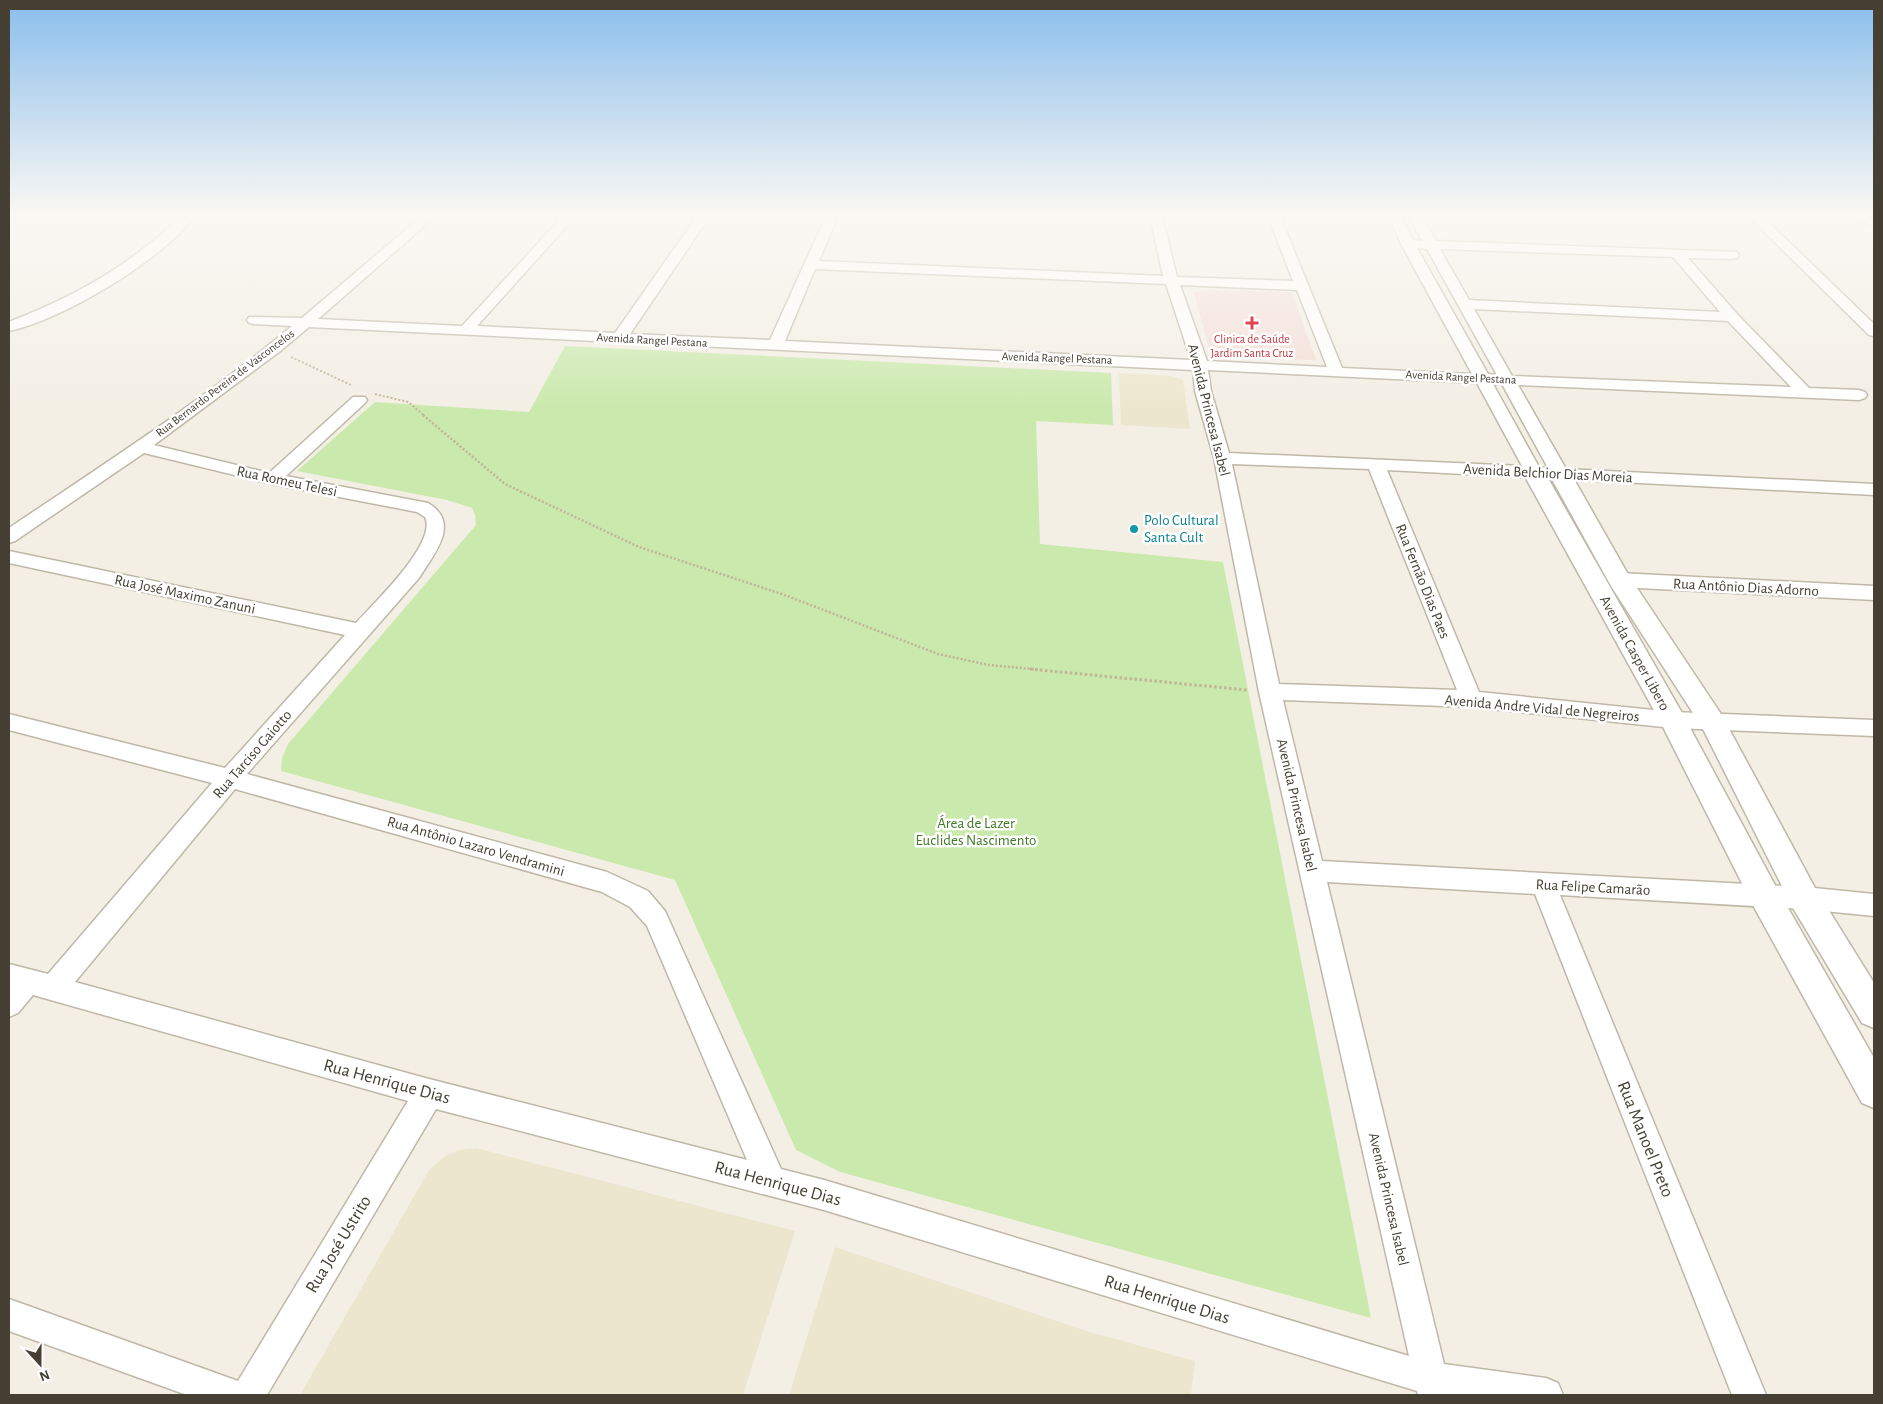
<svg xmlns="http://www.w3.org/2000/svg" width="1883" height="1404" font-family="'Alegreya Sans',sans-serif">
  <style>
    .education { fill: #ede6ce }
    .medical { fill: #f4ddd7 }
    .green { fill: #cae9ac }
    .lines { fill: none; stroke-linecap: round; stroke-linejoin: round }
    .minor-casing { stroke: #bfb8a7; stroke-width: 3 }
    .tertiary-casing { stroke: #bfb8a7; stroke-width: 3 }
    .path-far2 { stroke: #c1b598; stroke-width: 2; stroke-dasharray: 2 2; stroke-linecap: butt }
    .path-far1 { stroke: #c1b598; stroke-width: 2.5; stroke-dasharray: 2 2; stroke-linecap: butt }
    .path { stroke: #c1b598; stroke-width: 3; stroke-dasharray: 2.5 2.5; stroke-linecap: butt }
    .minor { fill: #fff; fill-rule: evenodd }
    .tertiary { fill: #fff; fill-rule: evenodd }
    .health-dot { fill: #e0444e; stroke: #fff; stroke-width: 2 }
    .culture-dot { fill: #0f9aa8; stroke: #fff; stroke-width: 2 }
    .labels { text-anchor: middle; stroke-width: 5; stroke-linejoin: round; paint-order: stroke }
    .far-health-label { font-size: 12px; fill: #be3a42; stroke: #fff }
    .far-street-label { font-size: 12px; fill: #464034; stroke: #fff }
    .street-label { font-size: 15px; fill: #464034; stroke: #fff }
    .culture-label { font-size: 15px; fill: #0d838f; stroke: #fff; text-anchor: start }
    .park-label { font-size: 15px; fill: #417926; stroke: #fff }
    .near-street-label { font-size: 18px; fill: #464034; stroke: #fff }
  </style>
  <rect width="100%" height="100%" fill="#f3efe5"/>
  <g class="education">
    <path d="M 1119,373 L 1171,376 L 1183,380 L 1190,429 L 1121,425 Z"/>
    <path d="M 476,1148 L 795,1231 L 743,1395 L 300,1395 L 429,1170 L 447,1155 L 460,1150 Z"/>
    <path d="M 835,1247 L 1090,1332 L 1195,1361 L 1191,1395 L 789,1395 Z"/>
  </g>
  <path class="medical" d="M 1210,290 L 1292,292 L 1316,360 L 1225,358 L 1210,352 L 1194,293 Z"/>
  <path class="green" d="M 565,346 L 1111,373 L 1113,425 L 1036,421 L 1040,544 L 1223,562 L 1371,1318 L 840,1172 L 796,1150 L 675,880 L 281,771 L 282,758 L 288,744 L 476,525 L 475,515 L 472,508 L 447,500 L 297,471 L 375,402 L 529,412 Z"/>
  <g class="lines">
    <defs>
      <g id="minor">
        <path d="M 181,216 L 195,216 C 162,260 62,320 9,331 L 9,322 C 74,297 131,265 181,216 Z"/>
        <path d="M 422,216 L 436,216 L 318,319 L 462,326 L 563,216 L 576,216 L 477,326 L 615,333 L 697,216 L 710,216 L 630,334 L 770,340 L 826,216 L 838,216 L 819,261 L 1163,276 L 1150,216 L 1162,216 L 1177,277 L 1293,281 L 1268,216 L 1280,216 L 1342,368 L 1472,374 L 1401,244 L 1389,216 L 1401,216 L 1413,240 L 1422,241 L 1409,216 L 1422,216 L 1436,241 L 1737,252 L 1739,255 L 1737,258 L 1732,259 L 1688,258 L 1737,314 L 1809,388 L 1859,390 L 1865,392 L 1867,395 L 1865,398 L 1859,400 L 1518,385 L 1566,469 L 1874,484 L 1874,495 L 1387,470 L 1479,692 L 1673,712 L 1874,720 L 1874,736 L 1673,728 L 1471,707 L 1283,700 L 1322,861 L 1804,887 L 1874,894 L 1874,916 L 1804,909 L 1560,895 L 1766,1395 L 1732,1395 L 1535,894 L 1327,882 L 1444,1364 L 1546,1378 L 1558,1383 L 1563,1395 L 1418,1395 L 1417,1391 L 824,1210 L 436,1109 L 267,1395 L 187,1395 L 9,1331 L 9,1299 L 238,1381 L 408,1101 L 33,995 L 18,1013 L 9,1017 L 9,964 L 48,974 L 212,783 L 9,730 L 9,714 L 225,768 L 345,635 L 9,563 L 9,551 L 356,623 C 373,604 438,543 425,517 L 417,512 L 272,484 L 144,453 L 15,541 L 9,543 L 9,528 C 104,464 204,400 292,326 L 254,324 L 249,323 L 247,320 L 249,317 L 302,318 ZM 1417,248 L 1427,249 L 1497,375 L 1488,374 ZM 1440,249 L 1673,257 L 1720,312 L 1469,300 ZM 815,269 L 1166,284 L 1191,360 L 785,341 ZM 1180,285 L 1297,290 L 1327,367 L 1207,361 ZM 1474,309 L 1728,321 L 1791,387 L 1512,376 ZM 309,327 L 1193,370 L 1195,391 L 1214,458 L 1259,692 L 1409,1356 L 824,1180 L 781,1169 L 665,911 L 648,891 L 607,872 L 247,774 L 419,578 C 433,555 462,523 428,503 L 286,476 L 365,403 L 367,400 L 365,397 L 353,397 L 269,473 L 154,445 L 279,352 ZM 1208,370 L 1477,383 L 1522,466 L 1229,453 L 1211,391 ZM 1493,384 L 1502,384 L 1548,468 L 1539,467 ZM 1232,464 L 1369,469 L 1457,690 L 1279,684 ZM 235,789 L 602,892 L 630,907 L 647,926 L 747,1160 L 429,1079 L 75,982 Z"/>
        <path d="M 1748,216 L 1762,216 L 1874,324 L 1874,336 L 1869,335 Z"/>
        <path d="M 1856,216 L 1874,217 L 1874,226 L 1857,219 Z"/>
        <path d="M 1619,573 L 1874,586 L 1874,600 L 1619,587 L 1612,585 L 1609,580 L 1612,575 Z"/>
      </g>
      <g id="tertiary">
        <path d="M 1534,466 L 1542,468 L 1545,473 L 1682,713 L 1776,887 L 1874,1058 L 1874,1108 L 1862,1103 L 1754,907 L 1661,723 L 1523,473 L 1526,468 Z"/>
        <path d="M 1560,467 L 1568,469 L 1571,474 L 1629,576 L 1721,714 L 1815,888 L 1874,983 L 1874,1028 L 1862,1023 L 1793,908 L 1702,727 L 1611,586 L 1549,474 L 1552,469 Z"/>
      </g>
    </defs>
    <use href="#minor" class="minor-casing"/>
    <use href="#tertiary" class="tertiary-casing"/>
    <g class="path-far2">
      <path d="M 291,357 L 351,385"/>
      <path d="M 375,394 L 408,402 L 425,416"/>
    </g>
    <path class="path-far1" d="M 423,415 L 505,484 L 639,547 L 782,594 L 938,654 L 989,665 L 1043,670"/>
    <path class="path" d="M 1030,669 L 1247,690"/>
    <use href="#minor" class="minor"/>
    <use href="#tertiary" class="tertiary"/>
  </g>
  <linearGradient id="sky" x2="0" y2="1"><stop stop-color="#8abeec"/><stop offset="0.52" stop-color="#faf8f3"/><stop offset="1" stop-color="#faf8f3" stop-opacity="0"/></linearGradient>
  <rect width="1883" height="413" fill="url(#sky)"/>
  <path class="health-dot" d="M1249.5 315.5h5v5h5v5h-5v5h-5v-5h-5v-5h5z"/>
  <circle class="culture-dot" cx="1134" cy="529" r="5"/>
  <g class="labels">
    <g class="far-health-label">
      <text x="1252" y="343">Clinica de Saúde<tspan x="1252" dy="14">Jardim Santa Cruz</tspan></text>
    </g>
    <g class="far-street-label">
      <text transform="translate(652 340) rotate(3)" y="4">Avenida Rangel Pestana</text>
      <text transform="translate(1057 358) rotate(2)" y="4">Avenida Rangel Pestana</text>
      <text transform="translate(1461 377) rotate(3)" y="4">Avenida Rangel Pestana</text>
      <text transform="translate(225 383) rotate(-37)" y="4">Rua Bernardo Pereira de Vasconcelos</text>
    </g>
    <g class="street-label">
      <text transform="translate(1209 410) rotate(76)" y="5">Avenida Princesa Isabel</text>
      <text transform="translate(1548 473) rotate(3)" y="5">Avenida Belchior Dias Moreia</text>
      <text transform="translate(287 481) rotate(12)" y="5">Rua Romeu Telesi</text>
      <text transform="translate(1423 581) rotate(68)" y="5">Rua Fernão Dias Paes</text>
      <text transform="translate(1746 587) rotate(3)" y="5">Rua Antônio Dias Adorno</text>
      <text transform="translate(185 594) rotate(12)" y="5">Rua José Maximo Zanuni</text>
      <text transform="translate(1635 653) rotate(61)" y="5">Avenida Casper Libero</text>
      <text transform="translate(1542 708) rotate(5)" y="5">Avenida Andre Vidal de Negreiros</text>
      <text transform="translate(252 754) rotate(-49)" y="5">Rua Tarciso Gaiotto</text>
      <text transform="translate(1297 805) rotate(77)" y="5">Avenida Princesa Isabel</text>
      <text transform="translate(476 846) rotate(16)" y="5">Rua Antônio Lazaro Vendramini</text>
      <text transform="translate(1593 887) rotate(3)" y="5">Rua Felipe Camarão</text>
      <text transform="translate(1389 1199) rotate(77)" y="5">Avenida Princesa Isabel</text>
    </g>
    <g class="culture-label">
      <text x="1144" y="525">Polo Cultural<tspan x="1144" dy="17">Santa Cult</tspan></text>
    </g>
    <g class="park-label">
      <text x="976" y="828">Área de Lazer<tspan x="976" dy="17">Euclides Nascimento</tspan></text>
    </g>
    <g class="near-street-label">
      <text transform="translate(387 1081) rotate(15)" y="6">Rua Henrique Dias</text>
      <text transform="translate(1646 1139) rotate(68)" y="6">Rua Manoel Preto</text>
      <text transform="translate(778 1183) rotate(15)" y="6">Rua Henrique Dias</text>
      <text transform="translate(338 1244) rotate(-59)" y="6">Rua José Ustrito</text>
      <text transform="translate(1167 1299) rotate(17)" y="6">Rua Henrique Dias</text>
    </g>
  </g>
  <rect width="1883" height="1404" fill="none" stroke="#464034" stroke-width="20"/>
  <g transform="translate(40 1364) rotate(159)" stroke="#ffffff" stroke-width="4" paint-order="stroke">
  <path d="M0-4L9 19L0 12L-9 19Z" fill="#464034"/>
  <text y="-8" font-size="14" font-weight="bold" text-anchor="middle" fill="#464034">N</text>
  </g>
</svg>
